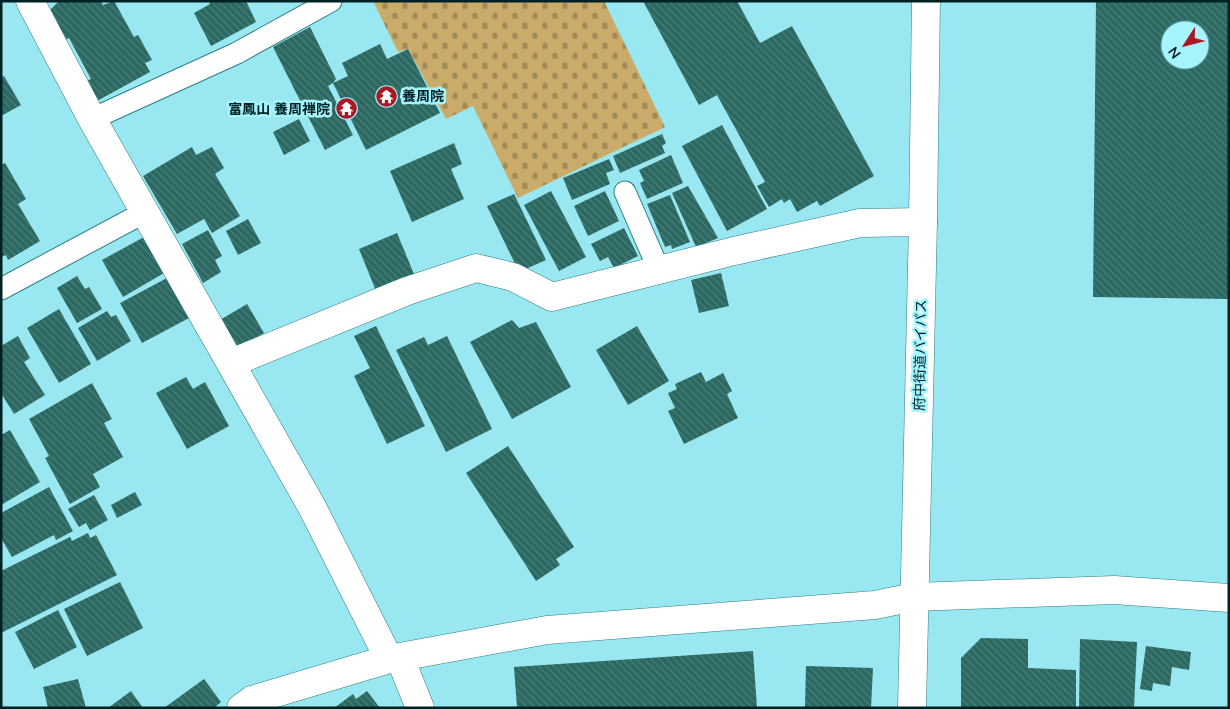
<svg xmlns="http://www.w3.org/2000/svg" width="1230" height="709" font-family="'Nunito Sans','Noto Sans JP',sans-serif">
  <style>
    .cemetery { fill: url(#cemetery-stones) }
    .building { fill: url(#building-back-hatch); fill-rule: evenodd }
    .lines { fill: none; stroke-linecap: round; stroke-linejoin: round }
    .service-casing { stroke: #2e7e87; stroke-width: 23 }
    .minor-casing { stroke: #2e7e87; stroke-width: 29 }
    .tertiary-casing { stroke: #2e7e87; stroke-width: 29 }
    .service { stroke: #fff; stroke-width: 21 }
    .minor { stroke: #fff; stroke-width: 28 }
    .tertiary { stroke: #fff; stroke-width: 28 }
    .labels { text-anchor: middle; stroke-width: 5; stroke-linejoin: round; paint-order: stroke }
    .poi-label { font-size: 14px; font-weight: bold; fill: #002124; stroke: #a6f4fd; text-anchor: start }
    .street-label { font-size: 14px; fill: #002124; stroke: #a6f4fd }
  </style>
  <defs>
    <pattern id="cemetery-stones" width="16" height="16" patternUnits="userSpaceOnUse" patternTransform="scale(1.25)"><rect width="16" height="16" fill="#caab69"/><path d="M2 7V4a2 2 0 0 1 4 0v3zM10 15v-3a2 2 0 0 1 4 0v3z" fill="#a28b56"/></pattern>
    <pattern id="building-back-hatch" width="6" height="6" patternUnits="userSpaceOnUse" patternTransform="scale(1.25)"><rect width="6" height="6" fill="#2a6861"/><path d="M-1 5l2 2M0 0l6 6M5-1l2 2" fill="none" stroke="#4c7d78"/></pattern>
  </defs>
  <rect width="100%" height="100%" fill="#99e7f0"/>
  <path class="cemetery" d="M 373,1 L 604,1 L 665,127 L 518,198 L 473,106 L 446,119 L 408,49 L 398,52 Z"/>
  <g class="building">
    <path d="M 59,1 L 101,1 L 103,5 L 114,1 L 134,37 L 138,35 L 152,60 L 145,63 L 150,72 L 97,101 L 86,81 L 91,79 L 69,38 L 62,41 L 47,13 Z"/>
    <path d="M 209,1 L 246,1 L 256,22 L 211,46 L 194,13 L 210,4 Z"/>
    <path d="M 643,1 L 737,1 L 760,43 L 792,26 L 874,176 L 820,206 L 817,201 L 797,212 L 790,199 L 784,203 L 782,199 L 769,207 L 757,186 L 765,182 L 717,95 L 699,105 Z"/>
    <path d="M 1096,1 L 1229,1 L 1229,299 L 1093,297 ZM 1170,30 L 1200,30 L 1200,60 L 1170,60 Z"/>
    <path d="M 310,27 L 336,79 L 333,83 L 328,86 L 353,135 L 325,150 L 273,47 Z"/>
    <path d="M 380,44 L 387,59 L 408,49 L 440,113 L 366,150 L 333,83 L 348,76 L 342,63 Z"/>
    <path d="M 4,76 L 21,105 L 1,116 L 1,78 Z"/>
    <path d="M 299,119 L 310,141 L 284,155 L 273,132 Z"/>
    <path d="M 722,125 L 767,209 L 727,231 L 682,146 Z"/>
    <path d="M 662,134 L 666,143 L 662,146 L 665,153 L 620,173 L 613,156 Z"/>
    <path d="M 454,143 L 462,164 L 451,169 L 464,199 L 412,222 L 390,171 Z"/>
    <path d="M 192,147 L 196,155 L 212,147 L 224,168 L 215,174 L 240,216 L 212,233 L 204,219 L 177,234 L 143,176 Z"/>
    <path d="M 671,155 L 683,183 L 647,199 L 640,183 L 644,181 L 639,170 Z"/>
    <path d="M 609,159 L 614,170 L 606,173 L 610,184 L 572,200 L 563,178 Z"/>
    <path d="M 5,163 L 26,199 L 18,204 L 40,241 L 8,260 L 6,255 L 1,257 L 1,165 Z"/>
    <path d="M 688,186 L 718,238 L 696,247 L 672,193 Z"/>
    <path d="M 551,191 L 586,257 L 559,271 L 524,205 Z"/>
    <path d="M 605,191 L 619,221 L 588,236 L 574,206 Z"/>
    <path d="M 514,194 L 546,260 L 519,272 L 487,206 Z"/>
    <path d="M 670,195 L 690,242 L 672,249 L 671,245 L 665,247 L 647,204 Z"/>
    <path d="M 248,219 L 261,243 L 238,255 L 226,231 Z"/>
    <path d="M 624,228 L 638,256 L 614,268 L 608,257 L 600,261 L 591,244 Z"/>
    <path d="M 208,230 L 222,256 L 215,260 L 221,272 L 203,283 L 182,244 Z"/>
    <path d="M 397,233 L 414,274 L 376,291 L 359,249 Z"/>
    <path d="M 144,237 L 164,273 L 123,297 L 102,260 Z"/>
    <path d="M 721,273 L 729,306 L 699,313 L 691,280 Z"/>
    <path d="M 77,276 L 85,289 L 89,287 L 102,309 L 77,323 L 57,288 Z"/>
    <path d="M 167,278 L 189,318 L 142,343 L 120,303 Z"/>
    <path d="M 247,304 L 264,333 L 236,349 L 220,320 Z"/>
    <path d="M 59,309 L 91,364 L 59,383 L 27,328 Z"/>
    <path d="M 107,311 L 111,317 L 116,315 L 131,341 L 97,361 L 78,328 Z"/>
    <path d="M 512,320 L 519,328 L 536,322 L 571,387 L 512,419 L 470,342 Z"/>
    <path d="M 376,326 L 425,426 L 387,444 L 354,376 L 370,368 L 354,336 Z"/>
    <path d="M 637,326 L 669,381 L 628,405 L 596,350 Z"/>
    <path d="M 18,336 L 30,358 L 24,362 L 45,395 L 14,414 L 1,393 L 1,346 Z"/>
    <path d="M 447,336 L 492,429 L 446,452 L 396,350 L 424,337 L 428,345 Z"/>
    <path d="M 701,372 L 706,382 L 723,373 L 732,391 L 727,394 L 738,418 L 684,444 L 668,411 L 675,408 L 668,393 L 677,389 L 675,384 Z"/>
    <path d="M 186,377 L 193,389 L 205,382 L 229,426 L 187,449 L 156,393 Z"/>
    <path d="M 92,383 L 112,419 L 104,423 L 123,457 L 93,474 L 100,487 L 70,504 L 45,458 L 49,456 L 29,419 Z"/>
    <path d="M 10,430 L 40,482 L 1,505 L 1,435 Z"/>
    <path d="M 508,446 L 574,547 L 556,559 L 560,565 L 536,581 L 466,473 Z"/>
    <path d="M 49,487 L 73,531 L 56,540 L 54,535 L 12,557 L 1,538 L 1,513 Z"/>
    <path d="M 135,492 L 142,505 L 117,518 L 111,505 Z"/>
    <path d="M 94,495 L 108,520 L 90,530 L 86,523 L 79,527 L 68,509 Z"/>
    <path d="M 88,533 L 90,538 L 96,535 L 117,575 L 1,633 L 1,571 L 70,537 L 72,541 Z"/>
    <path d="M 120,582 L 143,628 L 87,656 L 64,609 Z"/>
    <path d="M 58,610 L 77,647 L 34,669 L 15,632 Z"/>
    <path d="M 981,638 L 1028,639 L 1028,668 L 1076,670 L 1076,708 L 961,708 L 961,658 Z"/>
    <path d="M 1080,639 L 1137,642 L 1134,708 L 1079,708 Z"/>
    <path d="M 1146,646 L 1191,652 L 1189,670 L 1172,667 L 1170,686 L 1153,683 L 1152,691 L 1140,689 Z"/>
    <path d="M 753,651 L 757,708 L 517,708 L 514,667 Z"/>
    <path d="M 806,666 L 873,668 L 871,708 L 805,708 Z"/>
    <path d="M 78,679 L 86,708 L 48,708 L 43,687 Z"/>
    <path d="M 204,679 L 221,702 L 214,708 L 164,708 Z"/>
    <path d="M 131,691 L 143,708 L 108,708 Z"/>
    <path d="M 367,691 L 380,708 L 334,708 L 353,694 L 356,699 Z"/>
  </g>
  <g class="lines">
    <defs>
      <g id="service">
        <path d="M 92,119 L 237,53 L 331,1"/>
        <path d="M 625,192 L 659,270"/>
        <path d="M 1,289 L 145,212"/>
      </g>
      <g id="minor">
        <path d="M 30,1 L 92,119 L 312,507 L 389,659"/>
        <path d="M 231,363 L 407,291 L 476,268 L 513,277 L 552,297 L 734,251 L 860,223 L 923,222"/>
        <path d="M 400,658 L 420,708"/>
        <path d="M 241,708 L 252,700 L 389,659 L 547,630 L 875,605 L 914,597"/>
      </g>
      <g id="tertiary">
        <path d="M 914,597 L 1114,590 L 1229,598"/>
        <path d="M 912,708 L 923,222 L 926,1"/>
      </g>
    </defs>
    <use href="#service" class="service-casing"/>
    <use href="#minor" class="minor-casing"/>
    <use href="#tertiary" class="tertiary-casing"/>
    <use href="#service" class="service"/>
    <use href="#minor" class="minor"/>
    <use href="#tertiary" class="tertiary"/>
  </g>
  <defs>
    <symbol id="temple-disc" viewBox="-11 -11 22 22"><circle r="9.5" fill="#ab1722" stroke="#a6f4fd"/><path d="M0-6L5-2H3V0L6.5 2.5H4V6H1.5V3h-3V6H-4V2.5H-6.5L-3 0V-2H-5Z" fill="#fff"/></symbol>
  </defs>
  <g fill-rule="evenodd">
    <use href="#temple-disc" x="374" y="84" width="25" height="25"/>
    <use href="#temple-disc" x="334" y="96" width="25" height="25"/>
  </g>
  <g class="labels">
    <g class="poi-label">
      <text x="402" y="101">養周院</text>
      <text x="330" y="114" text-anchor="end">富鳳山 養周禅院</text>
    </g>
    <g class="street-label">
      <text transform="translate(920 355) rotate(-89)" y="5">府中街道バイパス</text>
    </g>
  </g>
  <rect width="1230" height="709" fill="none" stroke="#002124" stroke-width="5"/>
  <g transform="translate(1185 45) rotate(234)"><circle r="24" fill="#a6f4fd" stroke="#64a0a6"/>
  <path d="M0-4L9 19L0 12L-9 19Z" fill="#ab1722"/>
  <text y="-8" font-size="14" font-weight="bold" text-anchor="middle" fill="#002124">N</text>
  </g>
</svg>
